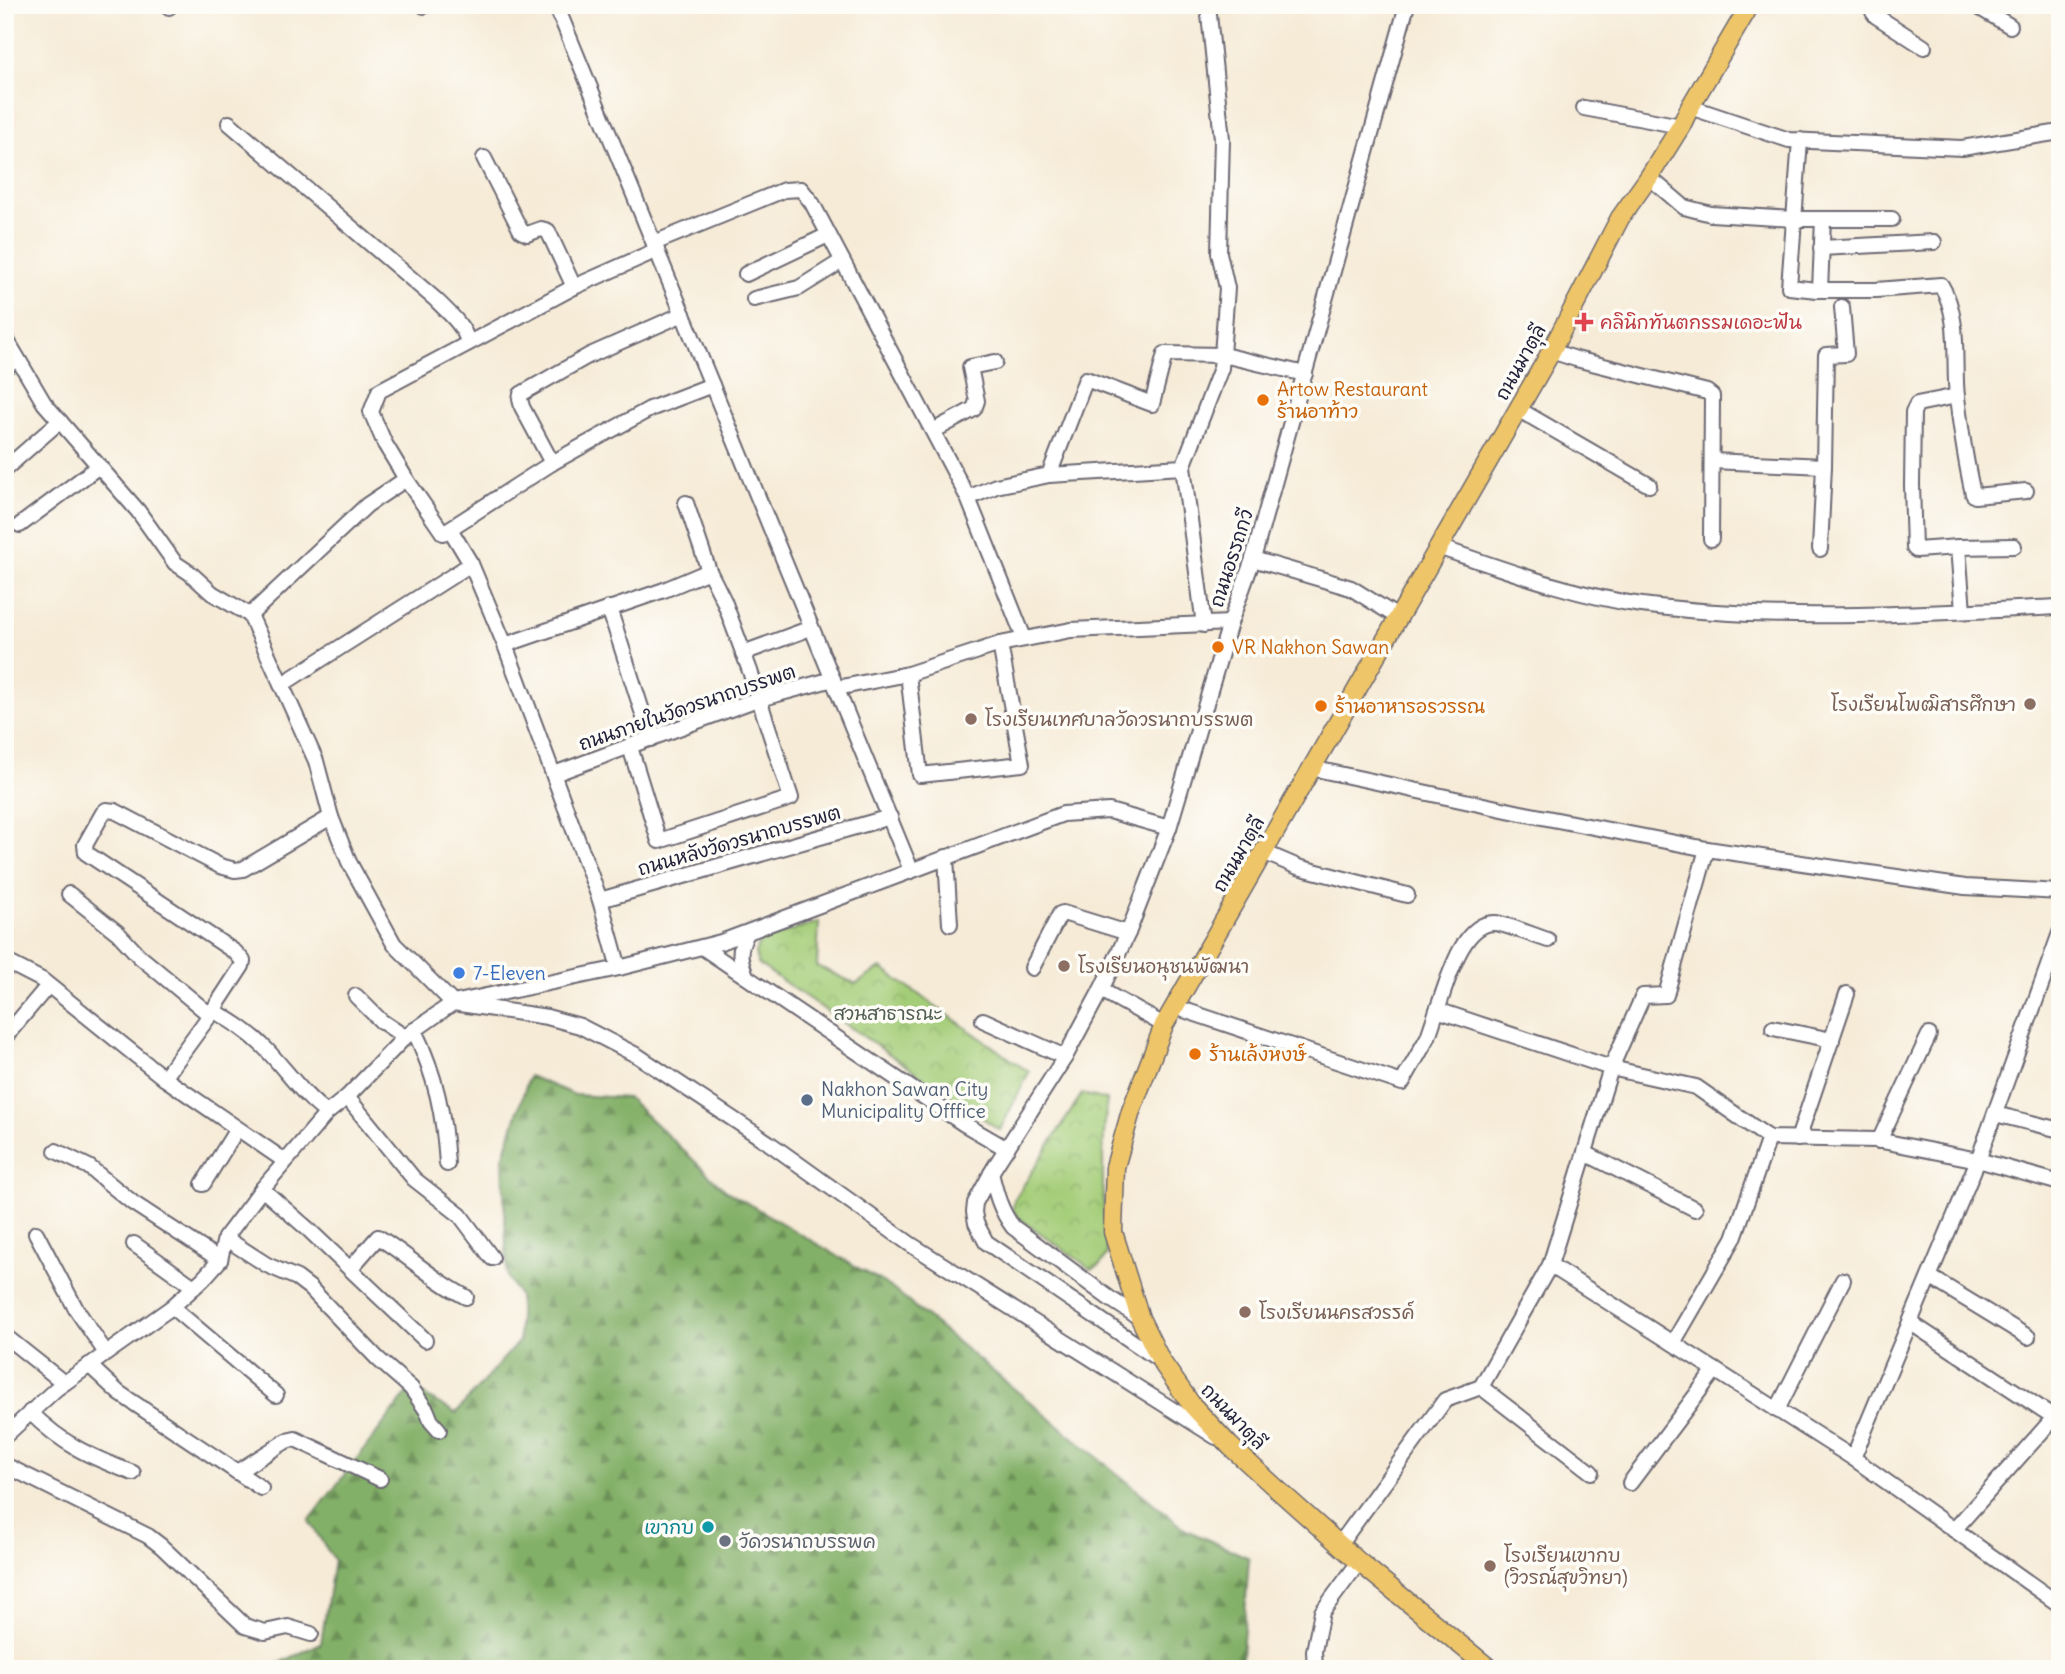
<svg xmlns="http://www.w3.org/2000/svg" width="2065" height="1674" font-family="Delius,'Playpen Sans Thai',sans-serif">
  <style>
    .forest { fill: url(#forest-firs); stroke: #526952; stroke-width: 2 }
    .park { fill: url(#park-crowns); stroke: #63785a; stroke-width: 2 }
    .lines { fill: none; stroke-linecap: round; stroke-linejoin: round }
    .minor-casing { stroke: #6c6872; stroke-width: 18 }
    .major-casing { stroke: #6c6872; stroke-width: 21 }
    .minor { stroke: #fff; stroke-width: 14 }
    .major { stroke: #eec569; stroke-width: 18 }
    .health-dot { fill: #e0444e; stroke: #fdfcf7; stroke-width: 2.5 }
    .food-dot { fill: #e8710a; stroke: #fdfcf7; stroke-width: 2.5 }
    .education-dot { fill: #8d6e63; stroke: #fdfcf7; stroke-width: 2.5 }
    .shop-dot { fill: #3f7fe0; stroke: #fdfcf7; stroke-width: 2.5 }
    .service-dot { fill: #5c6f8a; stroke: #fdfcf7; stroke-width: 2.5 }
    .culture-dot { fill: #0f9aa8; stroke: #fdfcf7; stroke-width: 2.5 }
    .worship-dot { fill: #6b7280; stroke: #fdfcf7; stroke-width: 2.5 }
    .labels { text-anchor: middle; stroke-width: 7; stroke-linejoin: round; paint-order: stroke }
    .health-label { font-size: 19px; fill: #be3a42; stroke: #fdfcf7; text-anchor: start }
    .street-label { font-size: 19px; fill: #22223b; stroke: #fdfcf7 }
    .food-label { font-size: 19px; fill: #c56008; stroke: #fdfcf7; text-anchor: start }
    .education-label { font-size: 19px; fill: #785e54; stroke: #fdfcf7; text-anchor: start }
    .shop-label { font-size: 19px; fill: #366cbe; stroke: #fdfcf7; text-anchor: start }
    .park-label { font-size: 19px; fill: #505e50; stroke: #fdfcf7 }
    .service-label { font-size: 19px; fill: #4e5e75; stroke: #fdfcf7; text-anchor: start }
    .culture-label { font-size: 19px; fill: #0d838f; stroke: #fdfcf7; text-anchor: end }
    .worship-label { font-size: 19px; fill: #5b616d; stroke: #fdfcf7; text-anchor: start }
  </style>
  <defs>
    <pattern id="forest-firs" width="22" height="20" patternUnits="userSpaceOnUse" patternTransform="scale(1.75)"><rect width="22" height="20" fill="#83b068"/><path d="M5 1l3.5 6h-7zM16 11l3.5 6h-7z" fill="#6b8f57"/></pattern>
    <pattern id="park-crowns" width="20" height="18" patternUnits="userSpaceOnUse" patternTransform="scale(1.75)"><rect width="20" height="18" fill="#a4cd78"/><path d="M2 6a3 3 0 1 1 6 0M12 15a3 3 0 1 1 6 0" fill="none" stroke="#8db069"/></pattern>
  </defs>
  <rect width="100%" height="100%" fill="#fdfcf7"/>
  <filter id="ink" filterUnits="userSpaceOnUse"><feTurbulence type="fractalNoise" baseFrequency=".0143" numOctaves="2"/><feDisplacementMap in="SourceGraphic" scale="14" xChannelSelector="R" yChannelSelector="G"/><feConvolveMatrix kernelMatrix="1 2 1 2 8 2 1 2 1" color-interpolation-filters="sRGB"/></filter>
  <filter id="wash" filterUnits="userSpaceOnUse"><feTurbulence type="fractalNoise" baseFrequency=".00686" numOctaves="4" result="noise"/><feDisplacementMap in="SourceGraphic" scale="28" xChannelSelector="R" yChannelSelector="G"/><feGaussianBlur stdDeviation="1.57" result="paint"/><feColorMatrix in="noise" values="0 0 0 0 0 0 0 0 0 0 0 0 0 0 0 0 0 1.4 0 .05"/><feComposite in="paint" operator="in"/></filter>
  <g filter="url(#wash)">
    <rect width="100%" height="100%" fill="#f6ebd7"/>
    <path class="forest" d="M 529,1076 L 575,1095 L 628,1098 L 725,1190 L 889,1286 L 1186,1530 L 1249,1558 L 1241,1669 L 268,1669 L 321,1643 L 334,1560 L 309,1521 L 411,1388 L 456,1413 L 519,1341 L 519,1296 L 507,1276 L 503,1158 Z"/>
    <g class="park">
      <path d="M 819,922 L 817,966 L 856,984 L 881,968 L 1029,1072 L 1000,1130 L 758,964 L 755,953 L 760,941 Z"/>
      <path d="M 1082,1094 L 1107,1100 C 1101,1152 1102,1202 1107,1254 C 1103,1262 1100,1267 1091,1269 L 1019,1218 L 1013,1210 L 1014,1200 Z"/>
    </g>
  </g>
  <g filter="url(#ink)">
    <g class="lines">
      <defs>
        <g id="minor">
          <path d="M 167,5 L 169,7"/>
          <path d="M 423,5 L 424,6"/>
          <path d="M 556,5 L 911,870"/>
          <path d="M 1874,5 L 1873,12 L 1876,16 L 1924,47"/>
          <path d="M 1975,5 L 2010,26"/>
          <path d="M 1690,107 L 1789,140 L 1962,148 L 2060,132"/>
          <path d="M 1584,108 L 1681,126"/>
          <path d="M 229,123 L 435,299 C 447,311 465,326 468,343"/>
          <path d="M 1800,140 L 1789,287 L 1817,290 L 1876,290 L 1941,285 C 1961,317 1953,361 1957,397 C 1961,430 1966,463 1973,494 L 1975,496 L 2026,491"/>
          <path d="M 484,158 L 521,231 L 527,234 L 541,229 L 548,231 L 574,287"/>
          <path d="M 1649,177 L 1684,207 L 1711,214 L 1794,219 L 1892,219"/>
          <path d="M 654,243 L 784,190 L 801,189 L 812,203 L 968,498 L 1024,638"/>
          <path d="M 1821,248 L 1934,242"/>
          <path d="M 657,250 L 574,287 L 379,391 L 371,412 L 385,444 L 406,479 L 443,533 L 552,463 L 586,444 L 650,409 L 712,385"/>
          <path d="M 746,274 L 828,235"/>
          <path d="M 1820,290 L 1823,219"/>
          <path d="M 754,299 L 799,288 L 842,261"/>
          <path d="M 5,337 L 44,403 L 138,511 L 175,563 L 190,573 L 212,593 L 250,615 L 316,761 L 331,817 L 349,862 L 394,944 L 453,1003 L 547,1017 L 580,1026 L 638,1056 L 769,1143 L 910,1244 L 1216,1437"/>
          <path d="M 1551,351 L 1576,359 L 1707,392 L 1712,396 L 1711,539"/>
          <path d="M 5,368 L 17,358"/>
          <path d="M 1957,396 L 1917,404 L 1913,412 L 1912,485 L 1914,548 L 1916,550 L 1958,547 L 2014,546"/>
          <path d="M 1518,409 L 1649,485"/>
          <path d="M 933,431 L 974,409 L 977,401 L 970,367 L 995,362"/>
          <path d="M 1712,461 L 1824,466"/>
          <path d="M 552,463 L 522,407 L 520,399 L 521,394 L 588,356 L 683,314"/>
          <path d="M 5,469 L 60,421"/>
          <path d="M 1049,475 L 1183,467"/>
          <path d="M 968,498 L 996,486 L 1049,475 L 1086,379 L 1152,404 L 1165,354 L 1223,355 L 1305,374"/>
          <path d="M 686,503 L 709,571"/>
          <path d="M 20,525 L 99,466"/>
          <path d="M 450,529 L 471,564 L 505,645 L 600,900 L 619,968"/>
          <path d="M 1438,547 C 1503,569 1574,596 1642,605 C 1781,623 1920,613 2060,607"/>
          <path d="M 1958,547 L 1963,611"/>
          <path d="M 1820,549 L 1824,466 L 1826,355 L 1846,354 L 1842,307"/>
          <path d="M 1253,559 L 1351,588 L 1399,618"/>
          <path d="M 609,608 L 651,739"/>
          <path d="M 250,615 L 367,505 L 406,479"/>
          <path d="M 1204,625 L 1183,467 L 1221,368 L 1227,288 L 1219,253 L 1222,139 L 1208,5"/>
          <path d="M 505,645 L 664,590 L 709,571 L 724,601 L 750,671 L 791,798 L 659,841 L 630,747"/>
          <path d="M 743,653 L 803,631"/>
          <path d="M 908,674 L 920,775 L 1022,764 L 1000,644"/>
          <path d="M 281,685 L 471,564"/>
          <path d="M 837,688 L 908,674 L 1000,644 L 1071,630 L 1230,623"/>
          <path d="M 1311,768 L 1521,813 L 1707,849 L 1965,887 L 2060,892"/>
          <path d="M 554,774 L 752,701 L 833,679"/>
          <path d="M 1263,852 L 1298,867 L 1407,895"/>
          <path d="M 946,857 L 950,924"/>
          <path d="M 69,894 L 118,933 L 139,956 L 156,970 L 210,1015"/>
          <path d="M 600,900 L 890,817"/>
          <path d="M 702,947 L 964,1124 L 1007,1149"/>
          <path d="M 5,961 L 42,980 L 164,1078 L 285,1161"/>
          <path d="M 1032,968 L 1060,914 L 1063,913 L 1128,933"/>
          <path d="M 746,976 C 739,957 738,951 747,933"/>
          <path d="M 1101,990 L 1164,1025"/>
          <path d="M 356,996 L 381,1021 L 405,1037"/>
          <path d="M 1175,1007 L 1402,1083 L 1428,1037 L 1437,1010 L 1611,1068 L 1696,1087 L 1769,1138 L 1877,1140 L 1978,1160 L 2060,1183"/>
          <path d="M 213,1010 C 231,1021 248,1031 263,1046 C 285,1068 302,1095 327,1113"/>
          <path d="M 1437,1010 C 1447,985 1461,922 1495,923 C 1506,924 1535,936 1548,940"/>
          <path d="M 983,1020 L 1065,1057"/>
          <path d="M 1773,1028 L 1832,1040"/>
          <path d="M 414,1030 C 436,1076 444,1115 447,1164"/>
          <path d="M 5,1037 L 47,987"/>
          <path d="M 164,1078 L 210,1015 L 242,966 L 243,961 L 235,952 L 86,853 L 85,845 L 103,813 L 106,810 L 115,811 L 220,866 L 235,870 L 243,869 L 331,817"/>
          <path d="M 347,1097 L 414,1179 L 460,1215 L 492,1258"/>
          <path d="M 1995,1114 L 2060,1130"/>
          <path d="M 1798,1139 L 1847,994"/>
          <path d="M 1879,1141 L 1929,1035"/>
          <path d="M 56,1151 L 89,1167 L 133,1203 L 220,1260"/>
          <path d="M 1585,1153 L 1695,1209"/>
          <path d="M 991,1173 C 996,1193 1000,1210 1013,1227 L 1109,1298 L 1140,1318"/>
          <path d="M 203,1184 L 237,1129"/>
          <path d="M 262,1189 L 309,1230 L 425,1340"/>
          <path d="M 36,1233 L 76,1309 L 106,1353"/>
          <path d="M 225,1238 L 267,1265 L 297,1278 L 310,1288 L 378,1359 L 411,1388 L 427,1411 L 431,1421 L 439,1430"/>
          <path d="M 134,1244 L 194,1287"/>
          <path d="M 1550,1265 L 1853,1458 L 2060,1605"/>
          <path d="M 350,1269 L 378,1237 C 409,1256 434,1281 466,1297"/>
          <path d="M 1930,1277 L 2028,1337"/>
          <path d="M 172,1307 L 276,1395"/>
          <path d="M 1911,1323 L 2054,1417"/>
          <path d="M 5,1336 L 64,1383"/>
          <path d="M 1673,1343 L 1734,1238 L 1769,1138"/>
          <path d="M 1161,1361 L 986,1242 L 976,1223 L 974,1212 L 975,1203 L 994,1168 L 1065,1057 L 1101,990 L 1128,933 L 1169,828 L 1230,623 L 1253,559 L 1407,5"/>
          <path d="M 89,1365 L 119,1393 L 261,1488"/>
          <path d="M 1481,1387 L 1591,1472"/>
          <path d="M 1777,1410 L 1843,1280"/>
          <path d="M 30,1412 C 63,1445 91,1457 133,1473"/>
          <path d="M 5,1436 L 56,1389 L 172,1307 L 203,1279 L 220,1260 L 225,1238 L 262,1189 L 327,1113 L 347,1097 L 405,1037 L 453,1003 L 619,968 L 721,942 L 1063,814 L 1109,811 L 1169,828"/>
          <path d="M 1853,1458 L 1978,1160 L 2060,933"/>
          <path d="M 5,1465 L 148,1536 L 161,1546 L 245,1626 L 265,1632 L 288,1627 L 311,1634"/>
          <path d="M 237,1472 L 286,1441 L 295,1439 L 380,1479"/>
          <path d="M 1630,1483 L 1715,1370"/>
          <path d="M 1954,1530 L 2060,1411"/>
          <path d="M 1339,1545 L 1445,1400 L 1481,1387 L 1550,1265 L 1611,1068 L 1643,996 L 1666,995 L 1707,849"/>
          <path d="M 1315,1669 L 1314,1651 L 1322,1612 L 1359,1562"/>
        </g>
        <path id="major" d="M 1490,1669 L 1359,1562 L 1277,1489 L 1230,1446 L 1191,1404 L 1161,1361 L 1140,1318 L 1113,1232 L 1115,1167 L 1131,1111 L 1164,1025 L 1547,359 L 1620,218 L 1649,177 L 1681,126 L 1690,107 L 1750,5"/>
      </defs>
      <use href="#minor" class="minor-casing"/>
      <use href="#major" class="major-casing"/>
      <use href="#minor" class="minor"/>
      <use href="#major" class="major"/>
    </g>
  </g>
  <path class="health-dot" d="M1580.5 311.5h7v7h7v7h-7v7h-7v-7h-7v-7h7z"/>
  <g class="food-dot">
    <circle cx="1263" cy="400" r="7"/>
    <circle cx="1218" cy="647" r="7"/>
    <circle cx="1321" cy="706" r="7"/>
    <circle cx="1195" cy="1054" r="7"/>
  </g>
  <g class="education-dot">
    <circle cx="2030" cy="704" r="7"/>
    <circle cx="971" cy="719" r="7"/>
    <circle cx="1064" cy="966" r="7"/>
    <circle cx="1245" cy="1312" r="7"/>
    <circle cx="1490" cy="1566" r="7"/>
  </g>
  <circle class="shop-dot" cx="459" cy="973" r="7"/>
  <circle class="service-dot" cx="807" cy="1100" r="7"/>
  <circle class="culture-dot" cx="708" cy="1527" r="7"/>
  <circle class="worship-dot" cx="725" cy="1541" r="7"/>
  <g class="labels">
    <g class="health-label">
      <text x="1600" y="329">คลินิกทันตกรรมเดอะฟัน</text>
    </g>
    <g class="street-label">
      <text transform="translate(1520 362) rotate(-61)" y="7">ถนนมาตุลี</text>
      <text transform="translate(1231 558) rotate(-72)" y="7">ถนนอรรถกวี</text>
      <text transform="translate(687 707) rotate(-19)" y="7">ถนนภายในวัดวรนาถบรรพต</text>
      <text transform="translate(739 840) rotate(-16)" y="7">ถนนหลังวัดวรนาถบรรพต</text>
      <text transform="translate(1238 854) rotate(-60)" y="7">ถนนมาตุลี</text>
      <text transform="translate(1234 1416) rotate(46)" y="7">ถนนมาตุลี</text>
    </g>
    <g class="food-label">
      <text x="1277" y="396">Artow Restaurant<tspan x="1277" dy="22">ร้านอาท้าว</tspan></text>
      <text x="1232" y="654">VR Nakhon Sawan</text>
      <text x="1335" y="713">ร้านอาหารอรวรรณ</text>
      <text x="1209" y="1061">ร้านเล้งหงษ์</text>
    </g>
    <g class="education-label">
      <text x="2016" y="711" text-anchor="end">โรงเรียนโพฒิสารศึกษา</text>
      <text x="985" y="726">โรงเรียนเทศบาลวัดวรนาถบรรพต</text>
      <text x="1078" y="973">โรงเรียนอนุชนพัฒนา</text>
      <text x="1259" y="1319">โรงเรียนนครสวรรค์</text>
      <text x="1504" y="1562">โรงเรียนเขากบ<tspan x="1504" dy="22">(วิวรณ์สุขวิทยา)</tspan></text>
    </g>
    <g class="shop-label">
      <text x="473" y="980">7-Eleven</text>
    </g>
    <g class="park-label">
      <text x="888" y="1020">สวนสาธารณะ</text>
    </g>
    <g class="service-label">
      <text x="821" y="1096">Nakhon Sawan City<tspan x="821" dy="22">Municipality Offfice</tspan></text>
    </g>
    <g class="culture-label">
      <text x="694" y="1534">เขากบ</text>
    </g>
    <g class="worship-label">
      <text x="739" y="1548">วัดวรนาถบรรพค</text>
    </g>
  </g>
  <rect width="2065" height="1674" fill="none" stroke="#fdfcf7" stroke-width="28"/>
</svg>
